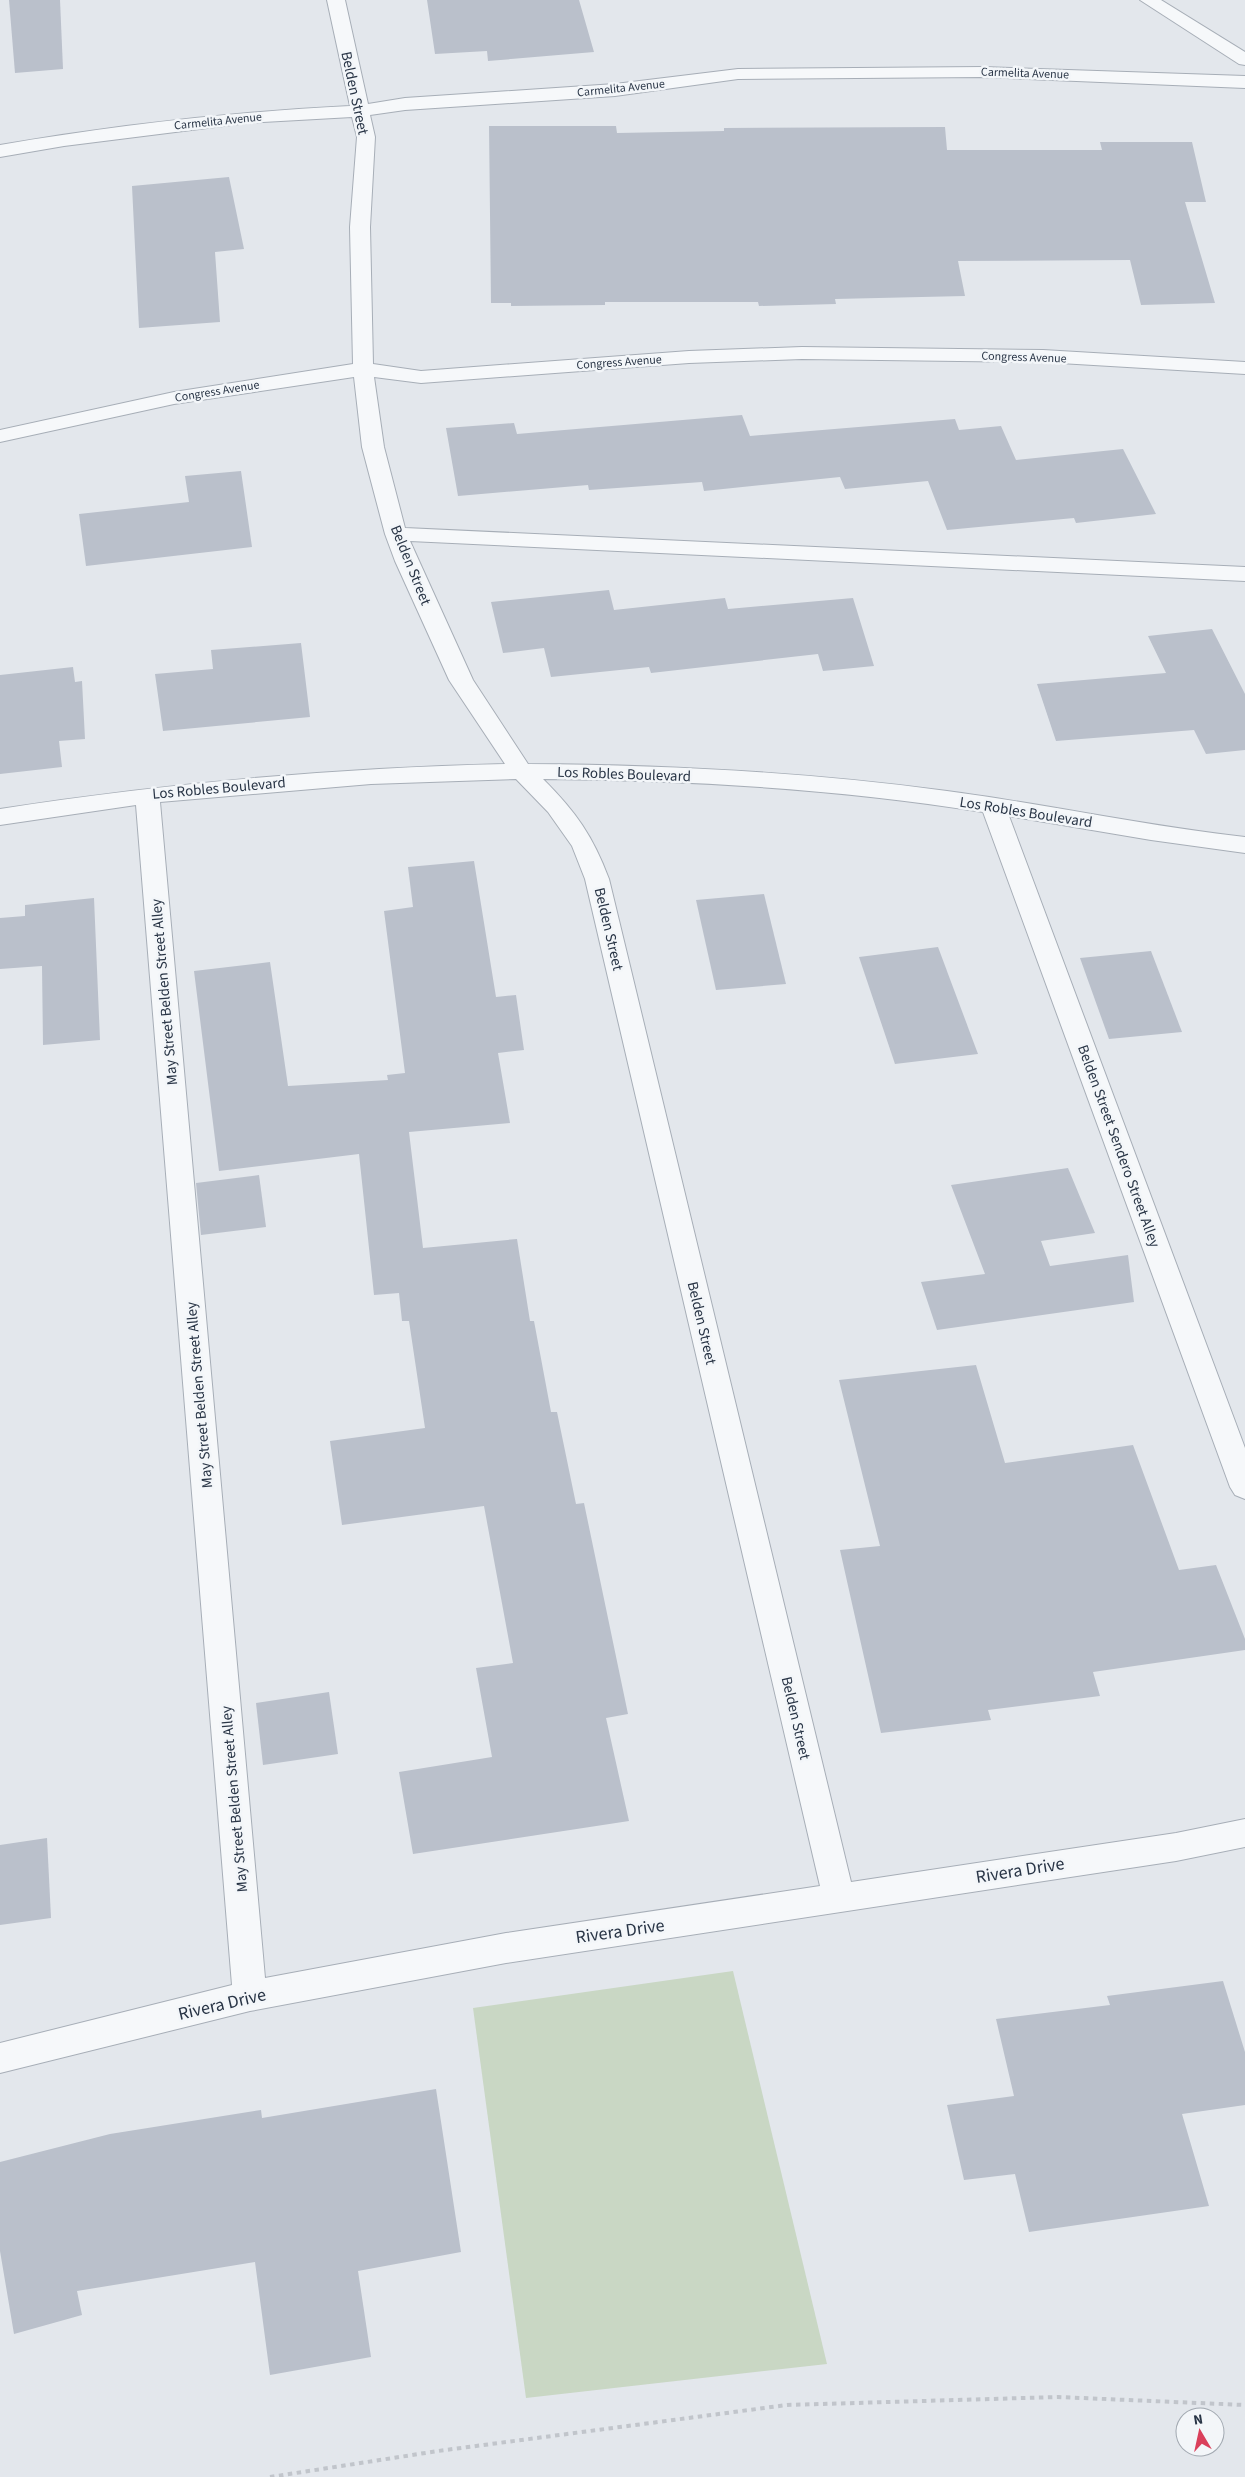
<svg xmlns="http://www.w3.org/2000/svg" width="1245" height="2477" font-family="'Source Sans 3',sans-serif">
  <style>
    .green { fill: #c9d7c4 }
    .building { fill: #bac0cb }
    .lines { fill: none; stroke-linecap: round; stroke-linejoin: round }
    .minor-casing { stroke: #a7aeb7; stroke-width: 2 }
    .path { stroke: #c1c5cb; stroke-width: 4; stroke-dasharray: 4.5 4.5; stroke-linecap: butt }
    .minor { fill: #f6f8fa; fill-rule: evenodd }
    .labels { text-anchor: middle; stroke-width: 5; stroke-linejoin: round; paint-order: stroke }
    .far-street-label { font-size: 12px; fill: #293546; stroke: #f3f6f9 }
    .street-label { font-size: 15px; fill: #293546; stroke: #f3f6f9 }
    .near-street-label { font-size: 18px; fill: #293546; stroke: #f3f6f9 }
  </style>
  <rect width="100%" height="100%" fill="#e3e7ec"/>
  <path class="green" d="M 733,1971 L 827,2364 L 526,2398 L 473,2008 Z"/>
  <g class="building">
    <path d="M 9,0 L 60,0 L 63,69 L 15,73 Z"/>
    <path d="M 427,0 L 579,0 L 594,52 L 488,61 L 487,51 L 435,54 Z"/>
    <path d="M 489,126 L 616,126 L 617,133 L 724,131 L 724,128 L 945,127 L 947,150 L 1102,150 L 1100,142 L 1192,142 L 1206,202 L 1185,202 L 1215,303 L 1141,305 L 1130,260 L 958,261 L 965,296 L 835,299 L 836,304 L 759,306 L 758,302 L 605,302 L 605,305 L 511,306 L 511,303 L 491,303 Z"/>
    <path d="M 229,177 L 244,249 L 215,252 L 220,322 L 139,328 L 132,186 Z"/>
    <path d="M 742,415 L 750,436 L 955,419 L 959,430 L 1001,426 L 1016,460 L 1123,449 L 1156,514 L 1076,523 L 1074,518 L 947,530 L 928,481 L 845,489 L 840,477 L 704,491 L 702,482 L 589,490 L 588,485 L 458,496 L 446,428 L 514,423 L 517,434 Z"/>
    <path d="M 241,471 L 252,547 L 86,566 L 79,514 L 189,502 L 185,476 Z"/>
    <path d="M 609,590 L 614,610 L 725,598 L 728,609 L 853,598 L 874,666 L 823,671 L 818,654 L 651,673 L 649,667 L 551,677 L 544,648 L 503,653 L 491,602 Z"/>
    <path d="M 1212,629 L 1245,694 L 1245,750 L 1206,754 L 1194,730 L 1056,741 L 1037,684 L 1166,673 L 1148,636 Z"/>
    <path d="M 301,643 L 310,717 L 163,731 L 155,674 L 213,669 L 211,650 Z"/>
    <path d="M 73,667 L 75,682 L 82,681 L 85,739 L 59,741 L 62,767 L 0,774 L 0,675 Z"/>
    <path d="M 474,861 L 496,997 L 516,995 L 524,1050 L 498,1053 L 510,1123 L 409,1132 L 423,1248 L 517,1239 L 530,1321 L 534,1321 L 551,1412 L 557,1412 L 576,1504 L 584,1503 L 628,1714 L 606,1718 L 629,1821 L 413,1854 L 399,1772 L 492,1757 L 476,1668 L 513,1663 L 484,1506 L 342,1525 L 330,1441 L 425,1428 L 409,1321 L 402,1321 L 399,1293 L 374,1295 L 359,1154 L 219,1171 L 194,971 L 270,962 L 288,1086 L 388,1080 L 387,1075 L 405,1073 L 384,911 L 413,907 L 408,867 Z"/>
    <path d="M 764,894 L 786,984 L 716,990 L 696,900 Z"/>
    <path d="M 94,898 L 100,1040 L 43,1045 L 42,966 L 0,969 L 0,918 L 25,916 L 25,905 Z"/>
    <path d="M 938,947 L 978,1054 L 895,1064 L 859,957 Z"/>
    <path d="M 1151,951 L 1182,1032 L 1109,1039 L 1080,958 Z"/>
    <path d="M 1068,1168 L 1095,1233 L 1041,1241 L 1050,1266 L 1128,1255 L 1134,1302 L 937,1330 L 921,1282 L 985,1274 L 951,1185 Z"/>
    <path d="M 259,1175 L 266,1227 L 201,1235 L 196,1183 Z"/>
    <path d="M 976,1365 L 1005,1463 L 1133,1445 L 1179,1570 L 1216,1565 L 1245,1639 L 1245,1650 L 1093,1672 L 1100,1696 L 988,1710 L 991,1720 L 881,1733 L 840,1550 L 880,1546 L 839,1380 Z"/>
    <path d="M 329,1692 L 338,1754 L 263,1765 L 256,1703 Z"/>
    <path d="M 47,1838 L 51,1918 L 0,1925 L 0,1845 Z"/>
    <path d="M 1223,1981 L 1245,2052 L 1245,2105 L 1182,2114 L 1209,2206 L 1029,2232 L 1015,2174 L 964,2180 L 947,2105 L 1014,2096 L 996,2019 L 1110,2005 L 1107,1996 Z"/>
    <path d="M 436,2089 L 461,2252 L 358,2271 L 371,2357 L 270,2375 L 255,2262 L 77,2291 L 82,2315 L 14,2334 L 0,2251 L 0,2162 L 110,2134 L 261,2110 L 262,2118 Z"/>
  </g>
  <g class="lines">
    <defs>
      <g id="minor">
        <path d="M 327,0 L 345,0 L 368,104 L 405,98 L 615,84 L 738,69 L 983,67 L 1245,76 L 1245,88 L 983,77 L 738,79 L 615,96 L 405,110 L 370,115 L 375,137 L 370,227 L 373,364 L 421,371 L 689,351 L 802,347 L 1043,350 L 1245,362 L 1245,374 L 1043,362 L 802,359 L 689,363 L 421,383 L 374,377 L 384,447 L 405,528 L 1245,567 L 1245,581 L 410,541 L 473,680 L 528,764 C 669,765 808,772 947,791 C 1046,804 1145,826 1245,837 L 1245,853 L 1151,840 L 1009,816 L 1245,1448 L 1245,1499 L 1235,1495 L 1230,1487 L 983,812 C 838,789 690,780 543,779 C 576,812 593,836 609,879 L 851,1882 L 1176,1833 L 1245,1819 L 1245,1847 L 1176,1861 L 506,1963 L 250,2011 L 0,2073 L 0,2043 L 232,1985 L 136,805 L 0,825 L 0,809 C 168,783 335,768 505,764 L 449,680 L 395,561 L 385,534 L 362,447 L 354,377 L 174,404 L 0,442 L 0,430 L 174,392 L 353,364 L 350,227 L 357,137 L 352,117 L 247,123 L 64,146 L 0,157 L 0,145 C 117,125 232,112 350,106 ZM 516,779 L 548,812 L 572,846 L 585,879 L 820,1886 L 506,1933 L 265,1978 L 160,802 L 371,784 Z"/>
        <path d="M 1140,0 L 1161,0 L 1245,52 L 1245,65 L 1239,64 Z"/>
      </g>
    </defs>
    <use href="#minor" class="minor-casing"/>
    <path class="path" d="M 270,2477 L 438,2451 L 787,2405 L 1058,2397 L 1245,2405"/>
    <use href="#minor" class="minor"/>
  </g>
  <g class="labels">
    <g class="far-street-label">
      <text transform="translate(1025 73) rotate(2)" y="4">Carmelita Avenue</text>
      <text transform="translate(621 88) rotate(-6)" y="4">Carmelita Avenue</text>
      <text transform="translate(218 121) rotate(-6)" y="4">Carmelita Avenue</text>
      <text transform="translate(1024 357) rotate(2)" y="4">Congress Avenue</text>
      <text transform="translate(619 362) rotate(-4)" y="4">Congress Avenue</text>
      <text transform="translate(217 391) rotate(-9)" y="4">Congress Avenue</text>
    </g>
    <g class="street-label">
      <text transform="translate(355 93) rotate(78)" y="5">Belden Street</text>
      <text transform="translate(411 565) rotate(68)" y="5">Belden Street</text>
      <text transform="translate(624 774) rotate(2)" y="5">Los Robles Boulevard</text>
      <text transform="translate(219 788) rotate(-5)" y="5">Los Robles Boulevard</text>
      <text transform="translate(1026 812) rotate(9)" y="5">Los Robles Boulevard</text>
      <text transform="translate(609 929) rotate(77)" y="5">Belden Street</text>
      <text transform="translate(164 992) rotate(-95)" y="5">May Street Belden Street Alley</text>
      <text transform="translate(1119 1146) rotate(70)" y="5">Belden Street Sendero Street Alley</text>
      <text transform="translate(702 1323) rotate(77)" y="5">Belden Street</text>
      <text transform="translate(199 1395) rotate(-95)" y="5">May Street Belden Street Alley</text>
      <text transform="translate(796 1718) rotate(77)" y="5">Belden Street</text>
      <text transform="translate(234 1799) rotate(-95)" y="5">May Street Belden Street Alley</text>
    </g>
    <g class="near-street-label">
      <text transform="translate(1020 1870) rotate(-9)" y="6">Rivera Drive</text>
      <text transform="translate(620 1931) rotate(-8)" y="6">Rivera Drive</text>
      <text transform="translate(222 2004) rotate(-13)" y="6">Rivera Drive</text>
    </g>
  </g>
  <g transform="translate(1200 2432) rotate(351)"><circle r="24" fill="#f3f6f9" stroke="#a2a9b1"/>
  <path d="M0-4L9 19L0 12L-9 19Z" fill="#da405b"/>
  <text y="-8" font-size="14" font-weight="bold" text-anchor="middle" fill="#293546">N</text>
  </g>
</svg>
